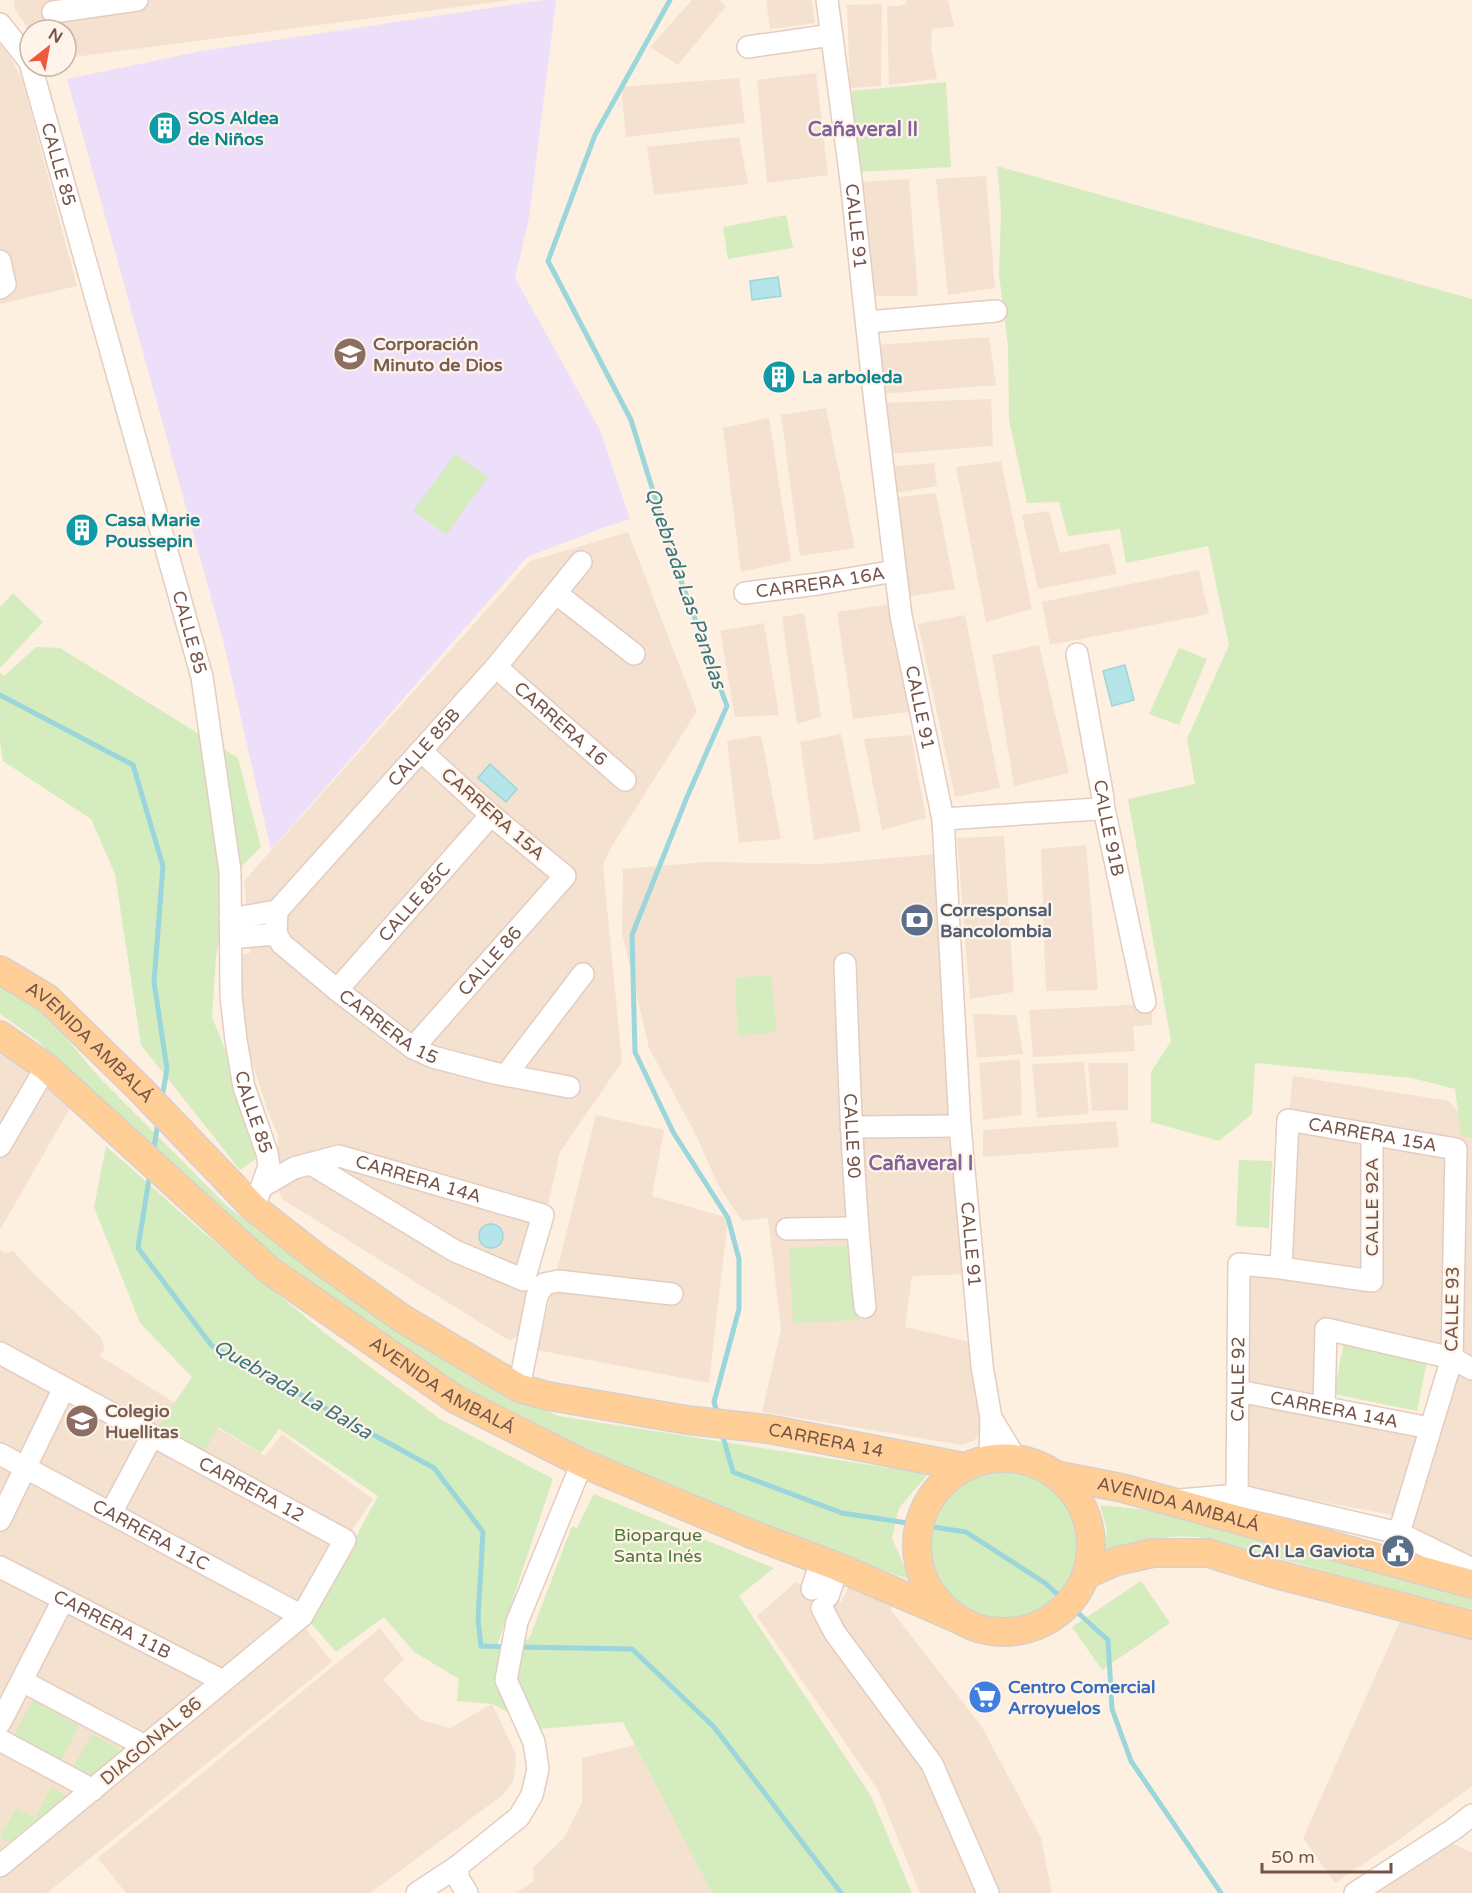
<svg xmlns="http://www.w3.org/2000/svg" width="1472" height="1893" font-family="'Varela Round',sans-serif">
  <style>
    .residential { fill: #f5e1cf; fill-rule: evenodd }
    .education { fill: #eddefa }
    .green { fill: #d5ecbf }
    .water { fill: #b5e5e8; stroke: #9bd6da; stroke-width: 1.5 }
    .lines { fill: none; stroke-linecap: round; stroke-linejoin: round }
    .stream { stroke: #9bd6da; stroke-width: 5 }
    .minor-casing { stroke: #e4cdc0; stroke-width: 24 }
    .major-casing { stroke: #d9cfcb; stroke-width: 30 }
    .minor { stroke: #fff; stroke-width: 21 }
    .major { stroke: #ffcf97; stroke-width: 27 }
    .labels { text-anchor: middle; stroke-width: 4.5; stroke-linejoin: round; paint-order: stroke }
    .culture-label { font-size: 18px; font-weight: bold; fill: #0d838f; stroke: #fff4e9; text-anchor: start }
    .street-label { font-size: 18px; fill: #765447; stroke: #fff4e9 }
    .education-label { font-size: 18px; font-weight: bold; fill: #785e54; stroke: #fff4e9; text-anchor: start }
    .service-label { font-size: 18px; font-weight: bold; fill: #4e5e75; stroke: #fff4e9; text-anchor: start }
    .park-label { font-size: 18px; fill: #52773c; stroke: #fff4e9 }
    .shop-label { font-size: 18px; font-weight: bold; fill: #366cbe; stroke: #fff4e9; text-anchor: start }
    .neighbourhood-label { font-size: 20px; font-weight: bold; fill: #82629a; stroke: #fff4e9 }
    .water-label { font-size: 20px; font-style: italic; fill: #3a777d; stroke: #fff4e9 }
  </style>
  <rect width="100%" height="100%" fill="#fdf0e1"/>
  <g class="residential">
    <path d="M 14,0 L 510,0 L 66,58 L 66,30 L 30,30 L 15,10 Z"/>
    <path d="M 692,0 L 719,0 L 726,6 L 678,65 L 650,47 Z"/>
    <path d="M 766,0 L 812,0 L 815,23 L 770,29 Z"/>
    <path d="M 906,0 L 948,0 L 954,26 L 932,29 L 931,48 L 937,79 L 889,85 L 887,6 L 898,6 L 906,4 Z"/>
    <path d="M 882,4 L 881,86 L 850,88 L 847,5 Z"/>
    <path d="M 0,44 L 10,56 L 22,79 L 77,286 L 0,304 Z"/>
    <path d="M 816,73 L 828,175 L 767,183 L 757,80 Z"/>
    <path d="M 739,78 L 745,123 L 626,137 L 621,87 Z"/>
    <path d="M 739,137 L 748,184 L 654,195 L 647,147 Z"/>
    <path d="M 986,176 L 995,288 L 948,295 L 936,179 Z"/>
    <path d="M 909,179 L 918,296 L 870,296 L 861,182 Z"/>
    <path d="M 989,337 L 996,385 L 880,394 L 875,345 Z"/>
    <path d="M 991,399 L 993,446 L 887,454 L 882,403 Z"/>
    <path d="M 826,408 L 855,548 L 800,556 L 781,415 Z"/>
    <path d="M 769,418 L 791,561 L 741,572 L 723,428 Z"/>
    <path d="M 1001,461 L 1032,609 L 986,622 L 956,467 Z"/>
    <path d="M 934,463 L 937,486 L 890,494 L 885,467 Z"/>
    <path d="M 936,493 L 955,589 L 906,597 L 892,498 Z"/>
    <path d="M 1049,511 L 1060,553 L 1109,543 L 1117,574 L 1038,589 L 1022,515 Z"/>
    <path d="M 628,532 L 697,711 L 612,846 L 603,865 L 622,1062 L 560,1152 L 518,1335 L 512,1340 L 505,1338 L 282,1199 L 277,1185 L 278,1135 L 268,1112 L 239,1021 L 237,955 L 250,953 L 244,881 L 530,561 Z"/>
    <path d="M 1199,570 L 1209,614 L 1050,645 L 1042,602 Z"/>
    <path d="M 893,604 L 909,712 L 853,719 L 837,612 Z"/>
    <path d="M 804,613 L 821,717 L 797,724 L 782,617 Z"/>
    <path d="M 965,615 L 1000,788 L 955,797 L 918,624 Z"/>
    <path d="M 764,623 L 779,715 L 735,717 L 720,631 Z"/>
    <path d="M 1039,645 L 1069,773 L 1014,786 L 992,655 Z"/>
    <path d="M 841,734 L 861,831 L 814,840 L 800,742 Z"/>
    <path d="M 761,735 L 781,839 L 739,843 L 727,741 Z"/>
    <path d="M 911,735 L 926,818 L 882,830 L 864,739 Z"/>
    <path d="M 1004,836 L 1014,992 L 970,999 L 957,838 Z"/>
    <path d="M 1086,845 L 1098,990 L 1046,991 L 1041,849 Z"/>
    <path d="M 936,854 L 966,1274 L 912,1276 L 905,1327 L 975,1343 L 983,1431 L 973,1441 L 962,1445 L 762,1412 L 781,1330 L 768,1218 L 742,1221 L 718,1185 L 696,1135 L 649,1048 L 622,933 L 623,869 L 705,862 L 822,864 Z"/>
    <path d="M 1152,1004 L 1152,1025 L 1133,1026 L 1135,1051 L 1033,1057 L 1029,1010 Z"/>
    <path d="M 973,1014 L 1016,1015 L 1023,1054 L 977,1058 Z"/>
    <path d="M 0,1035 L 77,1096 L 0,1230 Z"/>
    <path d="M 1020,1059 L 1022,1115 L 983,1120 L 979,1063 Z"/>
    <path d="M 1084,1062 L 1089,1114 L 1037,1118 L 1032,1064 Z"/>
    <path d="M 1088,1063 L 1128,1063 L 1128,1110 L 1092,1111 Z"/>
    <path d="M 1293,1076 L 1449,1101 L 1472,1127 L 1472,1569 L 1399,1533 L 1403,1517 L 1237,1486 L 1239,1264 L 1280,1267 L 1288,1120 ZM 1326,1329 L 1451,1358 L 1430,1428 L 1324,1406 Z"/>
    <path d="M 596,1115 L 664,1130 L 652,1196 L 728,1218 L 709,1383 L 537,1350 Z"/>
    <path d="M 1116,1121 L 1119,1147 L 983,1157 L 983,1130 Z"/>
    <path d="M 0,1249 L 5,1253 L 13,1251 L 35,1275 L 100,1336 L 105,1348 L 100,1356 L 175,1403 L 265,1456 L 282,1434 L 373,1499 L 345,1540 L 302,1624 L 332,1662 L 47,1893 L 0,1893 Z"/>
    <path d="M 796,1582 L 841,1602 L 851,1582 L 894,1601 L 891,1610 L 982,1727 L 1041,1838 L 1052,1893 L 920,1893 L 878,1790 L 757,1616 Z"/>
    <path d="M 1400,1621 L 1472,1640 L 1472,1786 L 1397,1841 L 1335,1883 L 1303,1838 Z"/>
    <path d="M 380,1628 L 404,1659 L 383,1680 L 421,1720 L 450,1728 L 492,1704 L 516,1754 L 514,1780 L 503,1795 L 370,1893 L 126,1893 L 98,1858 Z"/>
    <path d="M 635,1745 L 712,1893 L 515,1893 L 534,1881 L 533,1868 L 564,1838 L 582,1803 L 582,1758 Z"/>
    <path d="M 1450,1842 L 1472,1853 L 1472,1893 L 1374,1893 Z"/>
  </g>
  <path class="education" d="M 543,0 L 556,0 L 529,218 L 515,278 L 600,430 L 630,519 L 602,528 L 527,557 L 271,850 L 224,644 L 67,79 L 202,51 Z"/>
  <g class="green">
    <path d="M 946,82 L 951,167 L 856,172 L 852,91 Z"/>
    <path d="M 997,166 L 1472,299 L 1472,1139 L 1461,1135 L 1455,1089 L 1412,1078 L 1255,1063 L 1252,1114 L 1219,1141 L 1151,1122 L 1151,1072 L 1171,1041 L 1128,799 L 1195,784 L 1187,739 L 1229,645 L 1208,546 L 1126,563 L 1120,529 L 1068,536 L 1059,502 L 1027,503 L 1009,420 L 1008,345 L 999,275 L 1001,210 Z"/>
    <path d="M 786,215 L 793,248 L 728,259 L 723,227 Z"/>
    <path d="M 455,454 L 488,477 L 446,535 L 413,511 Z"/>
    <path d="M 13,593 L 43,622 L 0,668 L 0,607 Z"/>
    <path d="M 36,647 L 60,648 L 238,758 L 261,847 L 230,878 L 216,957 L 212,1017 L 266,1152 L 240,1170 L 141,1045 L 115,874 L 91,819 L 3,761 L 0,741 L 0,672 L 4,676 Z"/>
    <path d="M 1179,648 L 1207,659 L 1179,725 L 1149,714 Z"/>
    <path d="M 771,975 L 777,1032 L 738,1036 L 735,978 Z"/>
    <path d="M 0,983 L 40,1007 L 98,1076 L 228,1207 L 292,1256 L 468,1375 L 558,1416 L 928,1474 L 899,1508 L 892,1538 L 910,1580 L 758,1524 L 549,1434 L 443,1379 L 270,1260 L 38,1041 L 0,1014 Z"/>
    <path d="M 106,1146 L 198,1228 L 326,1334 L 440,1419 L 553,1479 L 497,1646 L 529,1639 L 572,1526 L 577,1528 L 594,1494 L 774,1568 L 739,1596 L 871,1796 L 912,1893 L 712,1893 L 623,1722 L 539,1729 L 492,1704 L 457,1701 L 459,1679 L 414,1652 L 384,1617 L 336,1652 L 310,1622 L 378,1496 L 279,1429 L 261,1453 L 218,1427 L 199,1462 L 152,1436 L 192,1377 L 140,1323 L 94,1207 Z"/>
    <path d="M 1239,1160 L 1272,1161 L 1269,1228 L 1236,1226 Z"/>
    <path d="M 855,1245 L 859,1320 L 793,1323 L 789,1248 Z"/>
    <path d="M 1344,1341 L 1428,1357 L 1417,1411 L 1334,1394 Z"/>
    <circle cx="1003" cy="1546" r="77"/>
    <path d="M 1100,1505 L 1158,1511 L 1412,1582 L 1472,1597 L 1472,1609 L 1399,1591 L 1199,1537 C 1160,1534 1139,1542 1104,1558 L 1107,1530 Z"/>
    <path d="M 1141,1581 L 1170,1623 L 1102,1670 L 1072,1627 Z"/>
    <path d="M 33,1700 L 79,1726 L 61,1760 L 14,1735 Z"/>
    <path d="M 92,1734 L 127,1753 L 91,1779 L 72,1769 Z"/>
    <path d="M 52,1787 L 71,1799 L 13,1844 L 0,1837 L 16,1808 L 35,1818 Z"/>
  </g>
  <g class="water">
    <path d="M 778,277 L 781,296 L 752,300 L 750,281 Z"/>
    <path d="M 1125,665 L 1134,700 L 1112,706 L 1103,671 Z"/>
    <path d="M 490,764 L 517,789 L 506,802 L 478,778 Z"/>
    <circle cx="491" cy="1236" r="12"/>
  </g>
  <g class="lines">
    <g class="stream">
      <path d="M 670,0 L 595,135 L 548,261 L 631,420 L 680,578 L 727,706 L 687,797 L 632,935 L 635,1052 L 673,1132 L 728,1218 L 739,1259 L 739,1309 L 714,1402 L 718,1415"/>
      <path d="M 0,695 L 133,765 L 163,866 L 154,982 L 167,1069 L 162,1098"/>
      <path d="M 153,1154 L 158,1122"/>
      <path d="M 150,1173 L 138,1248 L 212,1346 L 434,1468 L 483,1532 L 478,1619 L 481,1646 L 509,1647"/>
      <path d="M 722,1433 L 733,1472 L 842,1513 L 966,1532 L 1045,1583 L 1108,1640 L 1112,1709 L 1131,1761 L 1221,1893"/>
      <path d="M 518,1647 L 632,1649 L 714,1727 L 841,1893"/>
    </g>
    <defs>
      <g id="minor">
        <path id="s1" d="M 827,0 L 851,180 L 875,403 L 901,616 L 943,819 L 960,1126 L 982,1366 L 991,1418 L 990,1459"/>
        <path d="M 53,12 L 137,0"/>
        <path d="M 0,24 L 30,62"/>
        <path d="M 748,47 L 832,35"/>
        <path id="s2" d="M 31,66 L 202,677 L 230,871 L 231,996 L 236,1040 L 244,1087 L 267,1153 L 269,1166 L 254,1208"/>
        <path d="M 0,261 L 5,284 L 0,288"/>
        <path d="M 867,322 L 996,311"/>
        <path id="s3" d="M 745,593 L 818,584 L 895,571"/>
        <path d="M 557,594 L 634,654"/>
        <path id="s4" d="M 1077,654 L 1103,798 L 1103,804 L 1145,1002"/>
        <path id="s5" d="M 496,667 L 625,780"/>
        <path d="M 943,819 L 1098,809 L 1103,804"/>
        <path d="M 230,919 L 277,911"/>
        <path id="s6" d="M 276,934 L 277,911 L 496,667 L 581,562"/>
        <path id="s7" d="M 276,934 L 282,944 L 337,990 L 413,1048 L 433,1057 L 494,1073 L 569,1087"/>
        <path d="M 231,938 L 276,934"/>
        <path id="s8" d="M 845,964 C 849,1078 853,1193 865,1307"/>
        <path id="s9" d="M 337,990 L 491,815"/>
        <path id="s10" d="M 413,1048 L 565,876 L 491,815 L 421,751"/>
        <path d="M 506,1075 L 583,974"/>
        <path d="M 851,1127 L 960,1126"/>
        <path d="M 0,1146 L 46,1067"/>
        <path id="s11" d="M 263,1186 L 294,1168 L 339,1156 L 543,1215 L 524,1280 L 455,1251 L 311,1164"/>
        <path d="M 787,1229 L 857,1228"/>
        <path id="s12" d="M 1281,1268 L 1288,1120 L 1456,1149 L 1452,1358 L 1399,1533"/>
        <path id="s13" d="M 0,1353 L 345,1540 L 302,1616 L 0,1866"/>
        <path d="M 519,1388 L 537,1296 L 544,1284 L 558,1281 L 672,1294"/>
        <path id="s14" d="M 1238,1391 L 1430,1428"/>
        <path d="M 1324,1407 L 1326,1329 L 1452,1358 L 1472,1369"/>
        <path d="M 991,1418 L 1016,1459"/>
        <path id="s15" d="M 0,1454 L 302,1616"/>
        <path id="s16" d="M 1237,1495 L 1239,1264 L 1281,1268 L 1372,1281 L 1372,1134"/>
        <path d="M 1180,1500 L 1237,1495 L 1399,1533 L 1472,1569"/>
        <path d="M 111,1513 L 152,1436"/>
        <path d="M 0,1520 L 64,1388"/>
        <path id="s17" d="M 0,1567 L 223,1681"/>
        <path d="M 812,1589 L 821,1561"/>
        <path d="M 828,1596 L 838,1567"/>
        <path d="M 822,1608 L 835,1633 L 932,1764 L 988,1893"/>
        <path d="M 22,1681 L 145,1746"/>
        <path d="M 0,1723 L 63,1600"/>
        <path d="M 0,1740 L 93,1790"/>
        <path d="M 458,1866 L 458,1878 L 467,1893"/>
        <path d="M 417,1893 L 458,1866 L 519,1817 L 532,1795 L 538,1769 L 534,1742 L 506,1680 L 517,1622 L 582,1463"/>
        <path d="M 1355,1893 L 1454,1829 L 1472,1815"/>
      </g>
      <g id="major">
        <path id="s18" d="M 0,970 L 47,998 L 140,1089 L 254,1208 L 319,1259 L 403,1319 L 519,1388 L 548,1396 L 687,1420 L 768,1429 L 965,1467"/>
        <path id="s19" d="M 0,1035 L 46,1067 L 269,1270 L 455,1399 L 582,1463 L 751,1534 L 838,1567 L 956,1618"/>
        <circle cx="1004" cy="1545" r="87"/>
        <path id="s20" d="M 1056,1475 L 1122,1488 L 1472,1584"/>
        <path d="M 1087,1574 L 1117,1561 L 1153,1553 L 1208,1553 L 1275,1574 L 1472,1625"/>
      </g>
    </defs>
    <use href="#minor" class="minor-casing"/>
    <use href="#major" class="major-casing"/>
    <use href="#minor" class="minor"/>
    <use href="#major" class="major"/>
  </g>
  <defs>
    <symbol id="building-disc" viewBox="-11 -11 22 22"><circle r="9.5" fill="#0f9aa8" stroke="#fff4e9"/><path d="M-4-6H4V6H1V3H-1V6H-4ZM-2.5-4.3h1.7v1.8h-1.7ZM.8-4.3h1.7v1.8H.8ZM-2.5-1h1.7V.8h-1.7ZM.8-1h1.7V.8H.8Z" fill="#fff"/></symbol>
    <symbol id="university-disc" viewBox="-11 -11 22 22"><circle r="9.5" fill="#8d6e63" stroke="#fff4e9"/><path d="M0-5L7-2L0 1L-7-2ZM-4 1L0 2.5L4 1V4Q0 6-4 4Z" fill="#fff"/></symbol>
    <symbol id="bank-disc" viewBox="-11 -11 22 22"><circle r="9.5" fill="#5c6f8a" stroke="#fff4e9"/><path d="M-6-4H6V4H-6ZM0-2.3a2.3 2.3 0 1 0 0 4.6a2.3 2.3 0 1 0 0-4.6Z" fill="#fff"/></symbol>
    <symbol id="school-disc" viewBox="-11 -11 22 22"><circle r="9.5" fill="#8d6e63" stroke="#fff4e9"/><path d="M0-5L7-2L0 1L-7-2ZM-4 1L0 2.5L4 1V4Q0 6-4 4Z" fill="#fff"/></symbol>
    <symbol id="civic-disc" viewBox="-11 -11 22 22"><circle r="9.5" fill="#5c6f8a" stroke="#fff4e9"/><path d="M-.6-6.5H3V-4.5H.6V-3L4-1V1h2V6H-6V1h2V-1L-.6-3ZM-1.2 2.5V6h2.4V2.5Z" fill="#fff"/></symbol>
    <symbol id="supermarket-disc" viewBox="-11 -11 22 22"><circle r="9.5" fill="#3f7fe0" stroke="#fff4e9"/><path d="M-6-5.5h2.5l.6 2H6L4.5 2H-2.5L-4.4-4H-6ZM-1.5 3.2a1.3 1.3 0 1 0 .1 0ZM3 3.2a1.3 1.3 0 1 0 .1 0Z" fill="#fff"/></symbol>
  </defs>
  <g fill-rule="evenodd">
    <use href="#building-disc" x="146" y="109" width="38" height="38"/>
    <use href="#university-disc" x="331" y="335" width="38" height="38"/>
    <use href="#building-disc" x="760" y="358" width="38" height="38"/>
    <use href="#building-disc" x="63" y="511" width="38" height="38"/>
    <use href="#bank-disc" x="898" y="901" width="38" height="38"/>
    <use href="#school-disc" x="63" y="1402" width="38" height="38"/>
    <use href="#civic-disc" x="1379" y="1532" width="38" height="38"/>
    <use href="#supermarket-disc" x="966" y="1678" width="38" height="38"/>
  </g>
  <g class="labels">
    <g class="culture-label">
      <text x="188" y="124">SOS Aldea<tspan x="188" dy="21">de Niños</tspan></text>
      <text x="802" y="383">La arboleda</text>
      <text x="105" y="526">Casa Marie<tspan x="105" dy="21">Poussepin</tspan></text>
    </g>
    <g class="street-label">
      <text dy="6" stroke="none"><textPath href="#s2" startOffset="102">CALLE 85</textPath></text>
      <text dy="6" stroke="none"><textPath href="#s1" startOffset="228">CALLE 91</textPath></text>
      <text dy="6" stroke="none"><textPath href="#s3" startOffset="76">CARRERA 16A</textPath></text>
      <text dy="6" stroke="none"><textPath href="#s2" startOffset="588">CALLE 85</textPath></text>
      <text dy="6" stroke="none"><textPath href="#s1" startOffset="714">CALLE 91</textPath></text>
      <text dy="6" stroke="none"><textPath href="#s5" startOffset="86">CARRERA 16</textPath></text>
      <text dy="6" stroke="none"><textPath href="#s6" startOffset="243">CALLE 85B</textPath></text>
      <text transform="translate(493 814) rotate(41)" y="6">CARRERA 15A</text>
      <text dy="6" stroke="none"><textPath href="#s4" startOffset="177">CALLE 91B</textPath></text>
      <text dy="6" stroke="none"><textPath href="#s9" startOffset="117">CALLE 85C</textPath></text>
      <text dy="6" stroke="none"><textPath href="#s10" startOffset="116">CALLE 86</textPath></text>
      <text dy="6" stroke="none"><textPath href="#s7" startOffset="147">CARRERA 15</textPath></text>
      <text dy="6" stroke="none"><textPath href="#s18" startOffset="116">AVENIDA AMBALÁ</textPath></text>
      <text dy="6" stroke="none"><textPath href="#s2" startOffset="1074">CALLE 85</textPath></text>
      <text dy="6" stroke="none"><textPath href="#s12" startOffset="234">CARRERA 15A</textPath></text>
      <text dy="6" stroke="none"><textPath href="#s8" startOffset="172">CALLE 90</textPath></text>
      <text dy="6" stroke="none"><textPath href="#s11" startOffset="165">CARRERA 14A</textPath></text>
      <text transform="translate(1372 1207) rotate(-90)" y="6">CALLE 92A</text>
      <text dy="6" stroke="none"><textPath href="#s1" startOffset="1254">CALLE 91</textPath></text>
      <text transform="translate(1452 1309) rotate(-89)" y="6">CALLE 93</text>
      <text dy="6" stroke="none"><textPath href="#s16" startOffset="116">CALLE 92</textPath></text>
      <text dy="6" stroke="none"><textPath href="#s19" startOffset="566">AVENIDA AMBALÁ</textPath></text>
      <text dy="6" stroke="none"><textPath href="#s14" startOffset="98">CARRERA 14A</textPath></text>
      <text dy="6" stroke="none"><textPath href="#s18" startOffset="982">CARRERA 14</textPath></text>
      <text dy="6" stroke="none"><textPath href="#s13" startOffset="286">CARRERA 12</textPath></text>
      <text dy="6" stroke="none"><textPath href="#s20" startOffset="126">AVENIDA AMBALÁ</textPath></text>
      <text dy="6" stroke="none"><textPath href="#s15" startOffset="171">CARRERA 11C</textPath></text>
      <text dy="6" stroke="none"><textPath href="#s17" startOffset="126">CARRERA 11B</textPath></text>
      <text transform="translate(151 1741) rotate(-40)" y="6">DIAGONAL 86</text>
    </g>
    <g class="education-label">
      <text x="373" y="350">Corporación<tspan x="373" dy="21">Minuto de Dios</tspan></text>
      <text x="105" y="1417">Colegio<tspan x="105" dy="21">Huellitas</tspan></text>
    </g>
    <g class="service-label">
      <text x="940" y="916">Corresponsal<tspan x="940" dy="21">Bancolombia</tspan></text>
      <text x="1375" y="1557" text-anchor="end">CAI La Gaviota</text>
    </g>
    <g class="park-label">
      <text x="658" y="1541">Bioparque<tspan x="658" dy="21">Santa Inés</tspan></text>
    </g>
    <g class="shop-label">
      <text x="1008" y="1693">Centro Comercial<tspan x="1008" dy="21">Arroyuelos</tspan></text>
    </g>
    <g class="neighbourhood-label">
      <text x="863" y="136">Cañaveral II</text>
      <text x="921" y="1170">Cañaveral I</text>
    </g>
    <g class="water-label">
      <text transform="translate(686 588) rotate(71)" y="7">Quebrada Las Panelas</text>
      <text transform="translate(293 1389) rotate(30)" y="7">Quebrada La Balsa</text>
    </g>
  </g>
  <g transform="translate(48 48) rotate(31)"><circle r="28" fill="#fff4e9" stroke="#c8b4a8" stroke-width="1.5"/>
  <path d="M0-4.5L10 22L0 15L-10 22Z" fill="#ef573f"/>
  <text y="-9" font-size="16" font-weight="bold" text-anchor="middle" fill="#765447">N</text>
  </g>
  <path d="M1262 1863v9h129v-9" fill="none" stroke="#765447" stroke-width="3"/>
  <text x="1271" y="1863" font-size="18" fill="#765447" stroke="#fff4e9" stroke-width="4.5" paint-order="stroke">50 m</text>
</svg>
